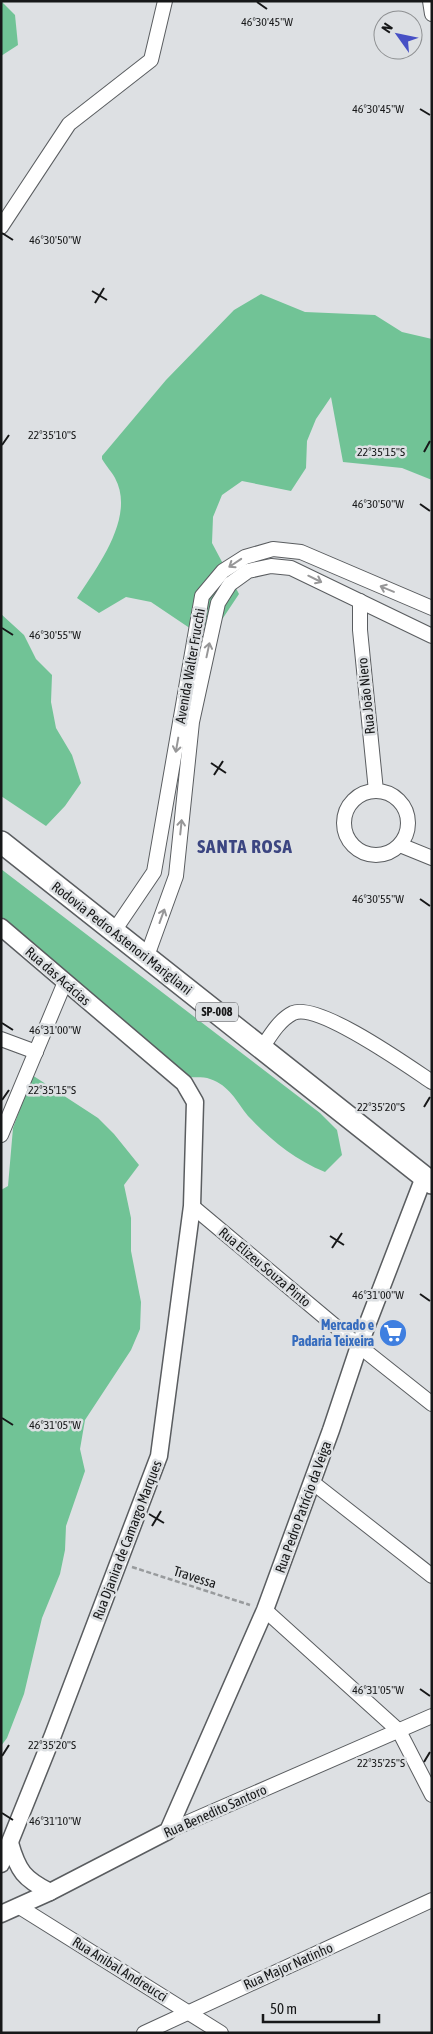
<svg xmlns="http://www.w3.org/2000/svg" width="433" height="2034" font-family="'Asap Condensed',sans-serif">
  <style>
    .forest { fill: #71c396 }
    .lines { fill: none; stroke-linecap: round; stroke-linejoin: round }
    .minor-casing { stroke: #5a5d60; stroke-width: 16 }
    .tertiary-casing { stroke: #5a5d60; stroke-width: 19 }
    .primary-casing { stroke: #5a5d60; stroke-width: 24 }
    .path { stroke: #989b9d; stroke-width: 2.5; stroke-dasharray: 5 2.5; stroke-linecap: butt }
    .minor { stroke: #fff; stroke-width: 14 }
    .tertiary { stroke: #fff; stroke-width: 16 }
    .primary { stroke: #fff; stroke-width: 21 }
    .oneway { stroke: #979798 }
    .ticks { fill: none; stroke: #171819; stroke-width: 2 }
    .labels { text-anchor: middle; stroke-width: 5; stroke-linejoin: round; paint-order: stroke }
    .shield { fill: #dde0e3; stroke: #525456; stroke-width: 1 }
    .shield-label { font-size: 12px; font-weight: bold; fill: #171819 }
    .street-label { font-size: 14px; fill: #171819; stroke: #dde0e3 }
    .shop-label { font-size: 14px; font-weight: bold; fill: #366cbe; stroke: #dde0e3; text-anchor: end }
    .district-label { font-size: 19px; font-weight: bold; letter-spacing: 1px; fill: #3b4581; stroke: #dde0e3 }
    .ticks-label { font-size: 12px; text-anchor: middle; fill: #171819; stroke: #dde0e3; stroke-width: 5; stroke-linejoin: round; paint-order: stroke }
  </style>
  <rect width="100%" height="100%" fill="#dde0e3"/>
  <g class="forest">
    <path d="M 1,1 L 15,15 L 18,45 L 1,56 Z"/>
    <path d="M 261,294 L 305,312 L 375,315 L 402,332 L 432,339 L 432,480 L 402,468 L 343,462 L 331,397 L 316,419 L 307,441 L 306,468 L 291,491 L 242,481 L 222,495 L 213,517 L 212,543 L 239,594 L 223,618 L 197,633 L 151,602 L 126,597 L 99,613 L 77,598 C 97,567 136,517 115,478 C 112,472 106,466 102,459 L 102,456 L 166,380 L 234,310 Z"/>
    <path d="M 1,614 L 24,635 L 36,659 L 52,675 L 51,702 L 56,728 L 72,755 L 81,783 L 65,806 L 46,826 L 1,796 Z"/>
    <path d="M 1,869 L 320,1113 L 337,1130 L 342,1155 L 325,1172 C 294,1159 271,1140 248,1116 C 237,1102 229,1085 210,1079 C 203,1076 191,1078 183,1077 L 1,928 Z"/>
    <path d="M 32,1075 L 98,1118 L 114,1134 L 139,1165 L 124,1185 L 131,1218 L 131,1251 L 141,1302 L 140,1329 L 131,1350 L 85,1420 L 80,1449 L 85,1471 L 66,1526 L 65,1550 L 60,1574 L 42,1618 L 24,1694 L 7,1738 L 1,1746 L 1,1190 L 8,1186 L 13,1128 Z"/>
  </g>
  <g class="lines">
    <defs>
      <g id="minor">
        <path d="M 430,1 L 432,14"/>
        <path d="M 1,227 L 69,124 L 151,60 L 165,1"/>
        <path d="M 360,601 L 360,630 L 376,791"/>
        <circle cx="376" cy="823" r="32"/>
        <path d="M 400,845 L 432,858"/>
        <path d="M 114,931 L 154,872 L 202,596 L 223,571 L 245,557 L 273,549 L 301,552 L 432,608"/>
        <path d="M 147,956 L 176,876 L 192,722 L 218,603 L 230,584 L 248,571 L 271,566 L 291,568 L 432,636"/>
        <path d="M 1,1039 L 36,1052"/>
        <path d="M 262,1048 C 270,1036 279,1020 293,1013 C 318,1002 408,1066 432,1082"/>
        <path d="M 1,1135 L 65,982"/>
        <path d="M 192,1206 L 359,1346 L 432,1404"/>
        <path d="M 312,1482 L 432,1576"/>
        <path d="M 265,1610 L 399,1731 L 432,1795"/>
        <path d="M 168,1831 L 432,1716"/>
        <path d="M 18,1906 L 221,2033"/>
        <path d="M 144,2033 L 432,1900"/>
      </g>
      <g id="tertiary">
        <path d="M 1,927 L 184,1083 L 195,1102 L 192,1206 L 159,1456 L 53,1735 L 1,1864"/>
        <path d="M 10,1843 C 18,1871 24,1879 50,1892"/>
        <path d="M 1,1914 L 50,1892 L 168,1831 L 265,1610 L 331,1430 L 359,1346 L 424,1177"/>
      </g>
      <path id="primary" d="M 1,842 L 432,1183"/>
    </defs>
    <use href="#minor" class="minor-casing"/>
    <use href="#tertiary" class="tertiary-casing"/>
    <use href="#primary" class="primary-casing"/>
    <path class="path" d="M 132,1567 L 250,1605"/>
    <use href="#minor" class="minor"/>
    <use href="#tertiary" class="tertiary"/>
    <use href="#primary" class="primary"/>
  </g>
  <defs><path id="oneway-shaft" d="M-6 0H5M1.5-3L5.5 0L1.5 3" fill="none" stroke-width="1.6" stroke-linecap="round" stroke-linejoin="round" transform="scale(1.25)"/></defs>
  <g class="oneway">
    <use href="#oneway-shaft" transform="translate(235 563) rotate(146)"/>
    <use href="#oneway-shaft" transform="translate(315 579) rotate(26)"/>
    <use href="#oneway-shaft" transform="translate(387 589) rotate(-157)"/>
    <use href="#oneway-shaft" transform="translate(208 650) rotate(-78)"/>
    <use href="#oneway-shaft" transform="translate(177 745) rotate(100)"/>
    <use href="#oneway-shaft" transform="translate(181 827) rotate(-84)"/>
    <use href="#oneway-shaft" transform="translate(162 916) rotate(-70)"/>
  </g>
  <path class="ticks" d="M 257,2 L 267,9M 420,109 L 430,115M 2,233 L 13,240M 92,291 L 107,300M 95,303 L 104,288M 2,445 L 9,435M 424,452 L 430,441M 420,504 L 430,511M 2,628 L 13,635M 211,763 L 226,773M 214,775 L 223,761M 420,899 L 430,906M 2,1023 L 13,1030M 2,1100 L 9,1090M 424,1107 L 430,1097M 330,1236 L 344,1245M 332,1248 L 342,1233M 420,1294 L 430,1301M 2,1418 L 13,1425M 149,1514 L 164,1523M 152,1526 L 161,1511M 420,1689 L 430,1696M 2,1756 L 9,1745M 424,1762 L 430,1752M 2,1813 L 13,1820"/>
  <defs>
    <symbol id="supermarket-disc" viewBox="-11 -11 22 22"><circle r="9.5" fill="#3f7fe0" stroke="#dde0e3"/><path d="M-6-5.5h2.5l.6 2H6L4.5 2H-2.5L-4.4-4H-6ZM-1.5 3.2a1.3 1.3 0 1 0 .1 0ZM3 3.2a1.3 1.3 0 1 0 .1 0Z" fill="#fff"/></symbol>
  </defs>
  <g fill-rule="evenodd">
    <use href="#supermarket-disc" x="377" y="1317" width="32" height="32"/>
  </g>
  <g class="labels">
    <rect class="shield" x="196" y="1002.5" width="42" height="19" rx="4"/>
    <g class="shield-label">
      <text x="217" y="1016">SP-008</text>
    </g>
    <g class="street-label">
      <text transform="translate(190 666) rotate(-80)" y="5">Avenida Walter Frucchi</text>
      <text transform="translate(366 696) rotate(-96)" y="5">Rua João Niero</text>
      <text transform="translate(122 938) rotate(38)" y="5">Rodovia Pedro Astenori Marigliani</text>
      <text transform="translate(58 976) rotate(41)" y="5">Rua das Acácias</text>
      <text transform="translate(265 1267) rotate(40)" y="5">Rua Elizeu Souza Pinto</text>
      <text transform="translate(303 1507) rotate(-70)" y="5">Rua Pedro Patrício da Veiga</text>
      <text transform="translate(127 1540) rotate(-69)" y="5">Rua Djanira de Camargo Marques</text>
      <text transform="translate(195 1577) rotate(18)" y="5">Travessa</text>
      <text transform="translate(215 1811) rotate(-24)" y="5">Rua Benedito Santoro</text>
      <text transform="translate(288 1966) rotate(-24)" y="5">Rua Major Natinho</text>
      <text transform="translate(120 1969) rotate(32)" y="5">Rua Anibal Andreucci</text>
    </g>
    <g class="shop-label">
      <text x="374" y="1330">Mercado e<tspan x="374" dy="16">Padaria Teixeira</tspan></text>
    </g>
    <g class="district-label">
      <text x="245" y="853">SANTA ROSA</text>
    </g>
  </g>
  <g class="ticks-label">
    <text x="267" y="26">46°30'45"W</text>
    <text x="378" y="113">46°30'45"W</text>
    <text x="55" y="244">46°30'50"W</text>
    <text x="52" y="439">22°35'10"S</text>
    <text x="381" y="456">22°35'15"S</text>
    <text x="378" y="508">46°30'50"W</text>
    <text x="55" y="639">46°30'55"W</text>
    <text x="378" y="903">46°30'55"W</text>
    <text x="55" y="1034">46°31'00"W</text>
    <text x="52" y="1094">22°35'15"S</text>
    <text x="381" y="1111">22°35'20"S</text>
    <text x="378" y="1299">46°31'00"W</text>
    <text x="55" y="1429">46°31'05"W</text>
    <text x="378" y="1694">46°31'05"W</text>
    <text x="52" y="1749">22°35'20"S</text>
    <text x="381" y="1767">22°35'25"S</text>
    <text x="55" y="1825">46°31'10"W</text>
  </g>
  <rect width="433" height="2034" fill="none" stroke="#171819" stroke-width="5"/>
  <g transform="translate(398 35) rotate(303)"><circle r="24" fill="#dde0e3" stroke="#8e9092"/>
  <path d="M0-4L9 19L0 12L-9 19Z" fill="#4750c5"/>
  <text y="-8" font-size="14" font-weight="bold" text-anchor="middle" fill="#171819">N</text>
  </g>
  <path d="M263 2014v8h116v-8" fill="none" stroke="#171819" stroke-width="2.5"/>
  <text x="270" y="2014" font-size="15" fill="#171819" stroke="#dde0e3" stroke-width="4" paint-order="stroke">50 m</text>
</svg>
